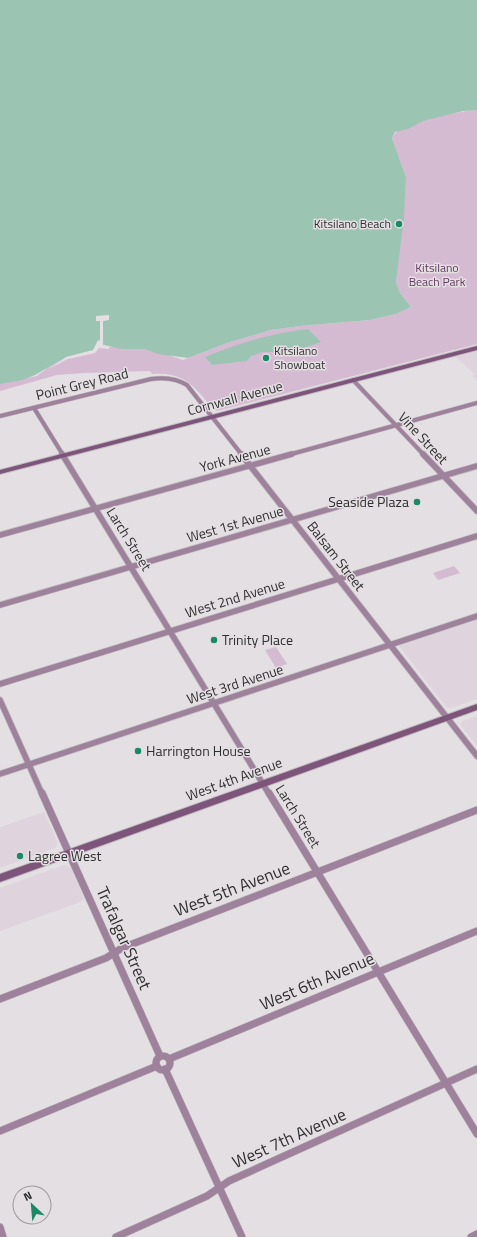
<svg xmlns="http://www.w3.org/2000/svg" width="477" height="1237" font-family="'Titillium Web',sans-serif">
  <style>
    .built { fill: #dfd4de }
    .green { fill: #d5bbd2 }
    .water { fill: #9cc4b2 }
    .pier { fill: #e4dfe3 }
    .lines { fill: none; stroke-linecap: round; stroke-linejoin: round }
    .street-far2-casing { stroke: #c0bcbf; stroke-width: 5 }
    .street-far1-casing { stroke: #c0bcbf; stroke-width: 7 }
    .street-casing { stroke: #c0bcbf; stroke-width: 8 }
    .secondary-casing { stroke: #c0bcbf; stroke-width: 2 }
    .street-far2 { stroke: #9e829c; stroke-width: 4 }
    .street-far1 { stroke: #9e829c; stroke-width: 5.5 }
    .street { stroke: #9e829c; stroke-width: 7 }
    .secondary { fill: #7d557a; fill-rule: evenodd }
    .poi-dot { fill: #1c8866; stroke: #e4dfe3; stroke-width: 1.5 }
    .labels { text-anchor: middle; stroke-width: 3; stroke-linejoin: round; paint-order: stroke }
    .far-poi-label { font-size: 12px; fill: #302f30; stroke: #e4dfe3; text-anchor: end }
    .far-park-label { font-size: 12px; fill: #643b61; stroke: #e4dfe3 }
    .street-label { font-size: 14px; fill: #302f30; stroke: #e4dfe3 }
    .poi-label { font-size: 14px; fill: #302f30; stroke: #e4dfe3; text-anchor: start }
    .near-street-label { font-size: 17px; fill: #302f30; stroke: #e4dfe3 }
  </style>
  <rect width="100%" height="100%" fill="#e4dfe3"/>
  <g class="built">
    <path d="M 477,351 L 477,381 L 472,376 L 475,375 L 456,357 Z"/>
    <path d="M 477,619 L 477,699 L 451,708 L 446,707 L 400,647 L 400,645 Z"/>
    <path d="M 477,716 L 477,746 L 460,724 L 463,721 Z"/>
    <path d="M 44,812 L 57,841 L 57,844 L 55,848 L 0,868 L 0,827 Z"/>
    <path d="M 66,865 L 71,868 L 84,899 L 78,903 L 0,931 L 0,888 L 61,866 Z"/>
  </g>
  <g class="green">
    <path d="M 477,109 L 477,344 L 217,411 L 213,409 C 195,387 184,371 152,374 L 150,371 L 84,373 L 57,375 L 0,391 L 0,383 L 37,376 L 56,361 L 97,347 L 144,347 L 183,360 L 230,342 L 271,330 L 300,326 L 370,320 L 396,314 L 411,307 L 400,293 L 396,282 L 406,177 L 392,138 C 401,118 457,114 477,109 Z"/>
    <path d="M 454,566 L 460,573 L 438,580 L 433,573 Z"/>
    <path d="M 276,647 L 287,664 L 276,668 L 265,650 Z"/>
  </g>
  <g class="water">
    <path d="M 0,0 L 477,0 L 477,110 L 463,111 L 423,121 L 408,129 L 395,132 L 392,138 L 406,177 L 404,217 L 396,282 L 400,293 L 411,307 L 396,314 L 370,320 L 300,326 L 271,330 L 230,342 L 188,358 L 158,354 L 145,349 L 122,349 L 104,345 L 100,346 L 97,349 L 59,361 L 35,375 L 22,380 L 0,384 Z"/>
    <path d="M 308,329 L 321,342 L 283,355 L 272,352 L 262,352 L 251,356 L 247,361 L 212,365 L 205,357 C 239,343 272,333 308,329 Z"/>
  </g>
  <path class="pier" d="M 109,315 L 109,320 L 103,321 L 103,347 L 109,347 L 109,349 L 99,348 L 95,353 L 68,359 L 48,369 L 66,357 L 93,350 L 98,340 L 100,341 L 100,346 L 100,321 L 96,321 L 96,316 Z"/>
  <g class="lines">
    <defs>
      <g id="street-far2">
        <path d="M 353,380 L 424,455"/>
        <path d="M 34,408 L 63,455"/>
        <path d="M 0,416 L 151,379 C 164,377 176,378 187,385 L 242,455"/>
        <path d="M 288,455 L 477,403"/>
      </g>
      <g id="street-far1">
        <path d="M 62,454 L 269,794"/>
        <path d="M 241,454 L 477,756"/>
        <path d="M 423,454 L 477,511"/>
        <path d="M 0,535 L 292,454"/>
        <path d="M 0,605 L 477,466"/>
        <path d="M 0,684 L 477,536"/>
        <path d="M 0,700 L 42,794"/>
        <path d="M 0,774 L 477,616"/>
      </g>
      <g id="street">
        <path d="M 42,793 L 160,1056"/>
        <path d="M 269,793 L 477,1134"/>
        <path d="M 0,999 L 106,958 L 122,948 L 477,810"/>
        <circle cx="163" cy="1063" r="7"/>
        <path d="M 169,1059 L 477,931"/>
        <path d="M 165,1069 L 242,1237"/>
        <path d="M 0,1131 L 157,1066"/>
        <path d="M 0,1227 L 3,1237"/>
        <path d="M 116,1237 L 207,1196 L 229,1181 L 477,1069"/>
        <path d="M 471,1237 L 477,1234"/>
      </g>
      <g id="secondary">
        <path d="M 477,346 L 477,350 L 0,474 L 0,470 Z"/>
        <path d="M 477,704 L 477,710 L 0,882 L 0,874 Z"/>
      </g>
    </defs>
    <use href="#street-far2" class="street-far2-casing"/>
    <use href="#street-far1" class="street-far1-casing"/>
    <use href="#street" class="street-casing"/>
    <use href="#secondary" class="secondary-casing"/>
    <use href="#street-far2" class="street-far2"/>
    <use href="#street-far1" class="street-far1"/>
    <use href="#street" class="street"/>
    <use href="#secondary" class="secondary"/>
  </g>
  <g class="poi-dot">
    <circle cx="399" cy="224" r="4"/>
    <circle cx="266" cy="358" r="4"/>
    <circle cx="417" cy="502" r="4"/>
    <circle cx="214" cy="640" r="4"/>
    <circle cx="138" cy="751" r="4"/>
    <circle cx="20" cy="856" r="4"/>
  </g>
  <g class="labels">
    <g class="far-poi-label">
      <text x="391" y="228">Kitsilano Beach</text>
      <text x="274" y="355" text-anchor="start">Kitsilano<tspan x="274" dy="14">Showboat</tspan></text>
    </g>
    <g class="far-park-label">
      <text x="437" y="272">Kitsilano<tspan x="437" dy="14">Beach Park</tspan></text>
    </g>
    <g class="street-label">
      <text transform="translate(82 384) rotate(-14)" y="5">Point Grey Road</text>
      <text transform="translate(235 398) rotate(-15)" y="5">Cornwall Avenue</text>
      <text transform="translate(423 438) rotate(47)" y="5">Vine Street</text>
      <text transform="translate(235 458) rotate(-15)" y="5">York Avenue</text>
      <text transform="translate(235 524) rotate(-16)" y="5">West 1st Avenue</text>
      <text transform="translate(129 539) rotate(58)" y="5">Larch Street</text>
      <text transform="translate(336 556) rotate(52)" y="5">Balsam Street</text>
      <text transform="translate(235 598) rotate(-17)" y="5">West 2nd Avenue</text>
      <text transform="translate(235 684) rotate(-18)" y="5">West 3rd Avenue</text>
      <text transform="translate(234 779) rotate(-20)" y="5">West 4th Avenue</text>
      <text transform="translate(298 816) rotate(58)" y="5">Larch Street</text>
    </g>
    <g class="poi-label">
      <text x="409" y="507" text-anchor="end">Seaside Plaza</text>
      <text x="222" y="645">Trinity Place</text>
      <text x="146" y="756">Harrington House</text>
      <text x="28" y="861">Lagree West</text>
    </g>
    <g class="near-street-label">
      <text transform="translate(232 889) rotate(-21)" y="6">West 5th Avenue</text>
      <text transform="translate(124 938) rotate(66)" y="6">Trafalgar Street</text>
      <text transform="translate(317 981) rotate(-23)" y="6">West 6th Avenue</text>
      <text transform="translate(289 1138) rotate(-24)" y="6">West 7th Avenue</text>
    </g>
  </g>
  <g transform="translate(32 1205) rotate(334)"><circle r="19" fill="#e4dfe3" stroke="#9c999b"/>
  <path d="M0-3L7 15L0 10L-7 15Z" fill="#1c8866"/>
  <text y="-6" font-size="11" font-weight="bold" text-anchor="middle" fill="#302f30">N</text>
  </g>
</svg>
